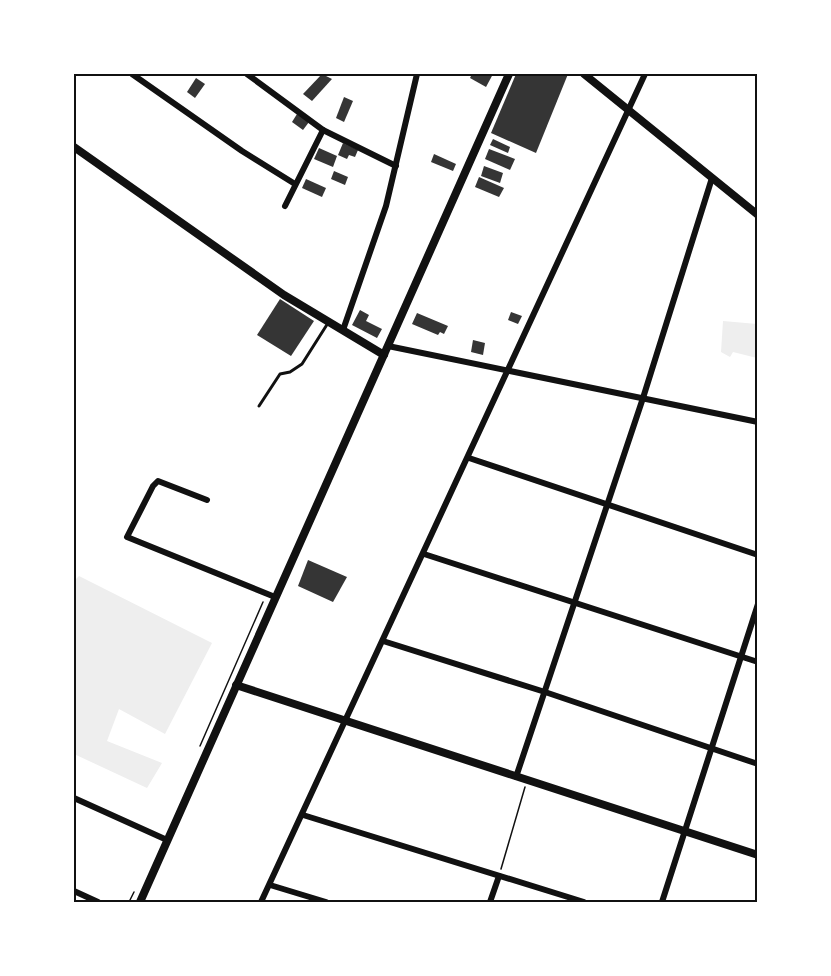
<svg xmlns="http://www.w3.org/2000/svg" width="831" height="976" font-family="'PT Serif',serif">
  <style>
    .green { fill: #eee }
    .building { fill: #353535 }
    .lines { fill: none; stroke-linecap: round; stroke-linejoin: round }
    .path { stroke: #111; stroke-width: 1.5 }
    .service { stroke: #111; stroke-width: 3 }
    .minor { stroke: #111; stroke-width: 6 }
    .tertiary { stroke: #111; stroke-width: 8 }
    .neatline { fill: none; stroke: #111; stroke-width: 2 }
  </style>
  <rect width="100%" height="100%" fill="#fff"/>
  <g class="green">
    <path d="M 723,321 L 757,324 L 757,358 L 733,352 L 730,357 L 721,352 Z"/>
    <path d="M 79,576 L 212,643 L 165,734 L 119,709 L 107,741 L 162,763 L 147,788 L 74,754 L 74,581 Z"/>
  </g>
  <g class="building">
    <path d="M 322,74 L 332,79 L 312,101 L 303,94 Z"/>
    <path d="M 472,74 L 493,74 L 486,87 L 470,78 Z"/>
    <path d="M 516,74 L 568,74 L 536,153 L 491,133 Z"/>
    <path d="M 196,78 L 205,84 L 195,98 L 187,92 Z"/>
    <path d="M 344,97 L 353,101 L 344,122 L 336,118 Z"/>
    <path d="M 297,114 L 309,122 L 303,130 L 292,122 Z"/>
    <path d="M 493,139 L 510,147 L 508,153 L 490,145 Z"/>
    <path d="M 343,143 L 358,150 L 355,157 L 349,155 L 347,159 L 338,155 Z"/>
    <path d="M 319,148 L 337,156 L 333,167 L 314,159 Z"/>
    <path d="M 489,149 L 515,159 L 510,170 L 485,159 Z"/>
    <path d="M 434,154 L 456,164 L 453,171 L 431,162 Z"/>
    <path d="M 484,166 L 503,173 L 500,183 L 481,176 Z"/>
    <path d="M 334,171 L 348,177 L 345,185 L 331,179 Z"/>
    <path d="M 479,177 L 504,188 L 499,197 L 475,187 Z"/>
    <path d="M 306,179 L 326,188 L 322,197 L 302,188 Z"/>
    <path d="M 280,299 L 314,321 L 291,356 L 257,335 Z"/>
    <path d="M 360,310 L 369,315 L 366,321 L 382,329 L 377,338 L 352,325 Z"/>
    <path d="M 511,312 L 522,316 L 518,324 L 508,320 Z"/>
    <path d="M 417,313 L 448,326 L 444,334 L 440,332 L 438,335 L 412,324 Z"/>
    <path d="M 473,340 L 485,343 L 483,355 L 471,352 Z"/>
    <path d="M 308,560 L 347,577 L 333,602 L 298,586 Z"/>
  </g>
  <g class="lines">
    <g class="path">
      <path d="M 200,746 L 263,602"/>
      <path d="M 501,869 L 525,787"/>
      <path d="M 129,902 L 134,892"/>
    </g>
    <path class="service" d="M 259,406 L 280,374 L 290,372 L 302,364 L 328,323"/>
    <g class="minor">
      <path d="M 132,74 L 242,151 L 295,184"/>
      <path d="M 247,74 L 323,130 L 396,166"/>
      <path d="M 285,206 L 323,130"/>
      <path d="M 343,330 L 386,206 L 417,74"/>
      <path d="M 388,346 L 758,422"/>
      <path d="M 469,458 L 758,555"/>
      <path d="M 207,500 L 158,481 L 153,486 L 127,537 L 275,597"/>
      <path d="M 424,554 L 758,662"/>
      <path d="M 383,641 L 545,692 L 758,764"/>
      <path d="M 516,777 L 643,398 L 712,178"/>
      <path d="M 74,798 L 167,840"/>
      <path d="M 303,815 L 584,902"/>
      <path d="M 270,885 L 326,902"/>
      <path d="M 74,891 L 98,902"/>
      <path d="M 261,902 L 645,74"/>
      <path d="M 490,902 L 499,876"/>
      <path d="M 662,902 L 758,604"/>
    </g>
    <g class="tertiary">
      <path d="M 584,74 L 758,215"/>
      <path d="M 74,147 L 284,295 L 384,355"/>
      <path d="M 236,685 L 758,855"/>
      <path d="M 140,902 L 509,74"/>
    </g>
  </g>
  <rect width="831" height="976" fill="none" stroke="#ffffff" stroke-width="150"/>
  <rect x="75" y="75" width="681" height="826" class="neatline"/>
</svg>
